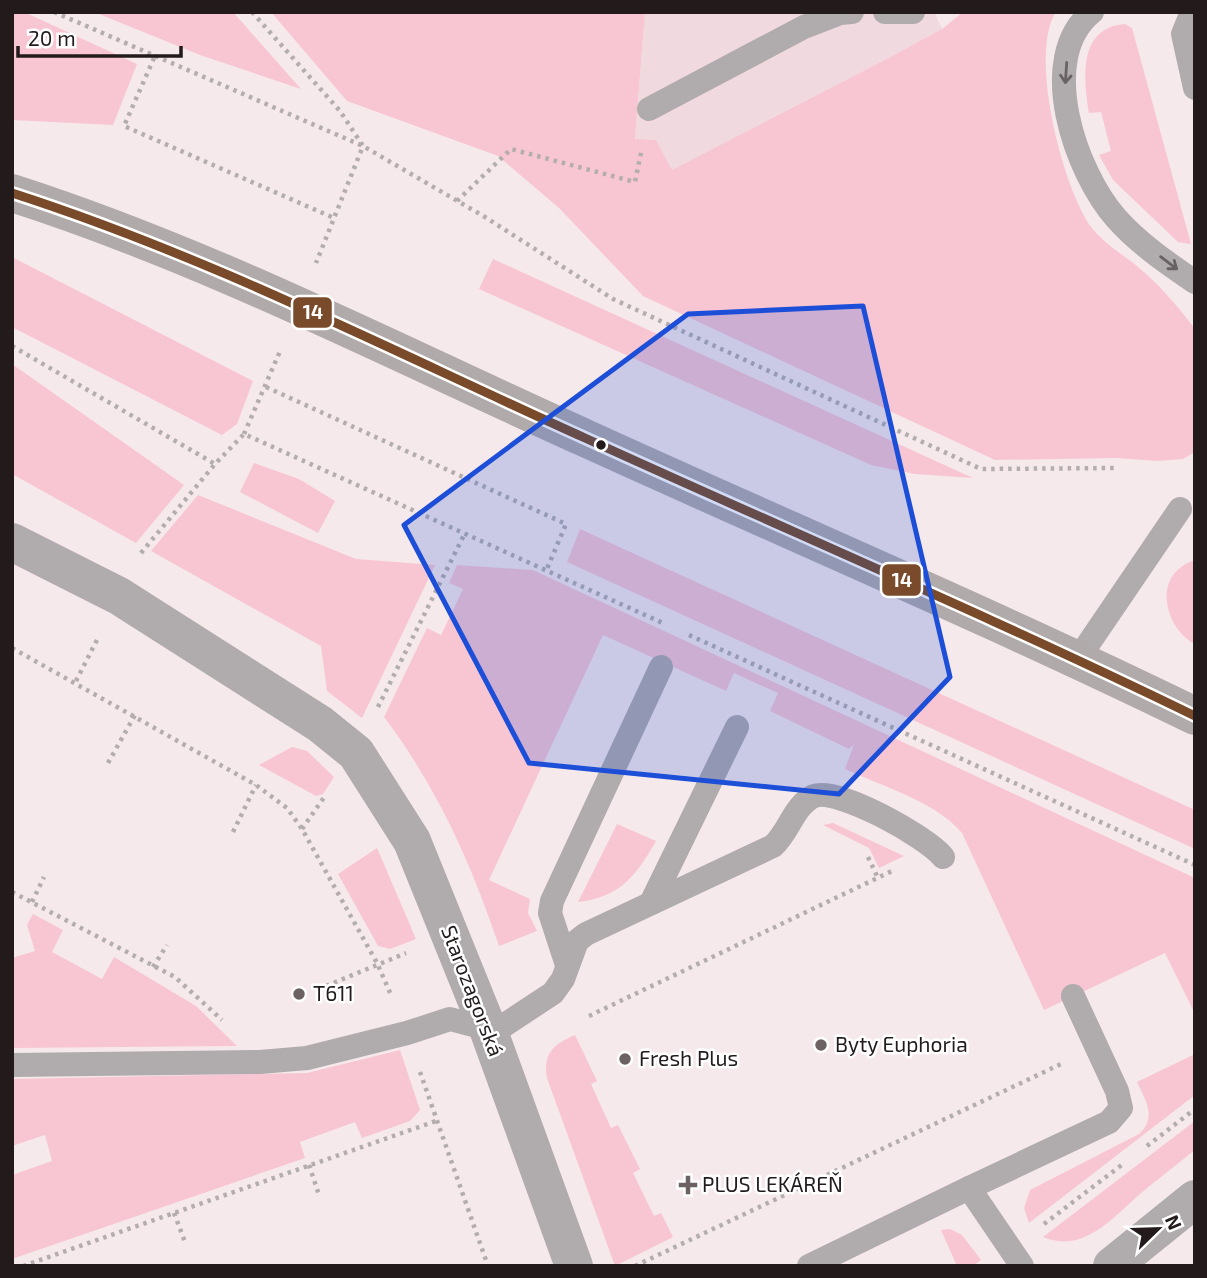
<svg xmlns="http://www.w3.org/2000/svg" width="1207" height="1278" font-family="'Exo 2',sans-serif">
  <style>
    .built { fill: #f1dadf }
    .green { fill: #f8c6d2 }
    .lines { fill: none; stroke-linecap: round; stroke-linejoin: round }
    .path { stroke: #b3adae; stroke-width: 4.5; stroke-dasharray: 3.5 5; stroke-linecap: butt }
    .lane { stroke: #b0abac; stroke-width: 24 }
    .street { stroke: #b0abac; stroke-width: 38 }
    .secondary { stroke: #b0aaab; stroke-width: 38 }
    .bus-1-casing { stroke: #fff; stroke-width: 14 }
    .bus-1 { stroke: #7a4b2a; stroke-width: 9 }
    .oneway { stroke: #696264 }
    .marked { fill: #1d4ed8; fill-opacity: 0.2; stroke: #1d4ed8; stroke-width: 5; stroke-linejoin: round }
    .bus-dot { fill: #221a1b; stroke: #fff; stroke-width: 2.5 }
    .poi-dot { fill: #6c6264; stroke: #fff; stroke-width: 2.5 }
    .labels { text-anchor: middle; stroke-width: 5; stroke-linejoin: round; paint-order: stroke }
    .street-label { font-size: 21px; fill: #221a1b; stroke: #fff }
    .poi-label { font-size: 21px; fill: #221a1b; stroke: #fff; text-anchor: start }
    .line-badge { stroke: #fff; stroke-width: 2.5 }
    .badge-label { font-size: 19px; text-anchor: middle; font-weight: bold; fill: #fff }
  </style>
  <rect width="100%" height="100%" fill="#f6e9ec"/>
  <path class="built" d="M 645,12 L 934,12 L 944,32 L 672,178 L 655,140 L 635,140 Z"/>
  <g class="green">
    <path d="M 12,12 L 24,12 L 137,64 L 113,125 L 12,120 Z"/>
    <path d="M 94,12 L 233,12 L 301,89 L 200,55 Z"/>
    <path d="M 271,12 L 645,12 L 635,139 L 656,140 L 672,170 L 885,60 L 942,29 L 963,12 L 1056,12 C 1028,54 1063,190 1092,228 C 1107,247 1128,257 1145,273 C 1164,290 1180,309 1195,329 L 1195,452 L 1183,459 L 1158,461 L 1116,458 L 995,460 L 643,296 L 559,208 L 498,156 L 347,101 Z"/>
    <path d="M 1125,24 L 1132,28 L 1191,244 L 1178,242 L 1113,180 L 1099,155 L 1111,151 L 1101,112 L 1089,113 C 1084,79 1077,28 1125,24 Z"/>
    <path d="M 12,257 L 253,381 L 237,424 L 222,435 L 12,327 Z"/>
    <path d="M 493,259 L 973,478 L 915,474 L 871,465 L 479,289 Z"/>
    <path d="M 12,364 L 184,485 L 136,543 L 12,474 Z"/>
    <path d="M 254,463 L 299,479 L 335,501 L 318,533 L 240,492 Z"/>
    <path d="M 198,495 L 356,559 L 435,565 L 362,718 L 327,691 L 321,646 L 151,551 Z"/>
    <path d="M 580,529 L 1195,810 L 1195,849 L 567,562 Z"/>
    <path d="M 1195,560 L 1195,644 C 1170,632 1154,588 1180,568 C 1184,564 1190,562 1195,560 Z"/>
    <path d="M 457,565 L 533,570 L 1195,878 L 1195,1014 L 1165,953 L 1044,1010 L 962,833 C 935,801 883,787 845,769 L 854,744 L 849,749 L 770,711 L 778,693 L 734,673 L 726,691 L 603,635 L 489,880 L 530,899 L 528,913 L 537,931 L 499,946 C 471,863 437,787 384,717 L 427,628 L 441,635 L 463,589 L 449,583 Z"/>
    <path d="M 292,747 L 307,751 L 334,777 L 323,794 L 316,796 L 259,765 Z"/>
    <path d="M 833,823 L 904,856 L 879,868 L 869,848 L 823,825 Z"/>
    <path d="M 617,824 L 656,841 C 636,876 620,897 578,902 Z"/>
    <path d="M 377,848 L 416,939 L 390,949 L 378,946 L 338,874 Z"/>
    <path d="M 33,914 L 63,930 L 52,952 L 102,979 L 114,957 L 196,1006 L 237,1046 L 12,1048 L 12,958 L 35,951 L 27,925 Z"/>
    <path d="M 575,1035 L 597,1081 L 591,1084 L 611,1128 L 618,1125 L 640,1169 L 633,1173 L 654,1216 L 661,1213 L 673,1237 L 615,1266 L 547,1078 C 543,1054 553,1044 575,1035 Z"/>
    <path d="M 400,1050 L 420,1110 L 410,1121 L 362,1138 L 355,1122 L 300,1142 L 305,1158 L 12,1259 L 12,1175 L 52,1161 L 45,1135 L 12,1146 L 12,1079 L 307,1073 Z"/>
    <path d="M 1195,1054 L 1195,1095 L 1029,1223 L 1024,1208 L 1030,1190 L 1139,1134 C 1157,1118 1146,1101 1137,1082 Z"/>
    <path d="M 1195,1121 L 1195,1150 C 1177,1164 1158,1179 1140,1194 C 1112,1218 1084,1254 1043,1237 Z"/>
    <path d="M 950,1229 L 962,1235 L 981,1260 L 973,1266 L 957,1266 L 941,1230 Z"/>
  </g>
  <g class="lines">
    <g class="path">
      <path d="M 54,12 L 363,146 L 485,217 L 613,299 L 981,469 L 1115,468"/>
      <path d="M 252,12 L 340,111 L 363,146 L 316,263"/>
      <path d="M 154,58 L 124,126 L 334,218"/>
      <path d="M 457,201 L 511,149 L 635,182 L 642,148"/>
      <path d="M 12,346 L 215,464 L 244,434 L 665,624"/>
      <path d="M 266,387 L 566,524 L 546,571"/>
      <path d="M 244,434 L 281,349"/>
      <path d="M 141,553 L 215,464"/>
      <path d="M 689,635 L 1195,865"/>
      <path d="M 12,648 L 256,785 L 287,808 L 302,829 L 377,963 L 391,995"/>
      <path d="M 76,681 L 98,638"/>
      <path d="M 378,707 L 464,535"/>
      <path d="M 108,763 L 135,715"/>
      <path d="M 302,829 L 325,796"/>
      <path d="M 233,832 L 256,785"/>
      <path d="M 868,857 L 878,878"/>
      <path d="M 12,892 L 175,977 L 222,1020"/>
      <path d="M 32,902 L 44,877"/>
      <path d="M 153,967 L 167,945"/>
      <path d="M 326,986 L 406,953"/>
      <path d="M 589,1016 L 894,870"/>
      <path d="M 420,1072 L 488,1266"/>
      <path d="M 1147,1146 L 1195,1109"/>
      <path d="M 309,1165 L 319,1195"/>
      <path d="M 174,1213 L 185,1242"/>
      <path d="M 1044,1224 L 1123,1164"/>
      <path d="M 23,1266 L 436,1121"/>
      <path d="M 635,1266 L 1061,1064"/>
    </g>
    <g class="lane">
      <path d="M 885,12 L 913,12"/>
      <path d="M 1092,12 C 1035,58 1076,173 1116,218 C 1138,243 1167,263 1195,282"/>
      <path d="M 1192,12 L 1183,34 L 1195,88"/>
      <path d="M 649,109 L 804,27 L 840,13 L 852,12"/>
      <path d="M 1078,659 L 1180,509"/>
      <path d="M 651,903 L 737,727"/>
      <path d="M 567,965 L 550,913 L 552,901 L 661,667"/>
      <path d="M 12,1065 L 260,1062 L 307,1058 L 407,1033 L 450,1019 L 488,1029 L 503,1026 L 553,993 L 563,979 L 577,941 L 586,934 L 773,846 C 789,832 794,805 814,796 C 838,787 927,837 943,857"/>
      <path d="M 969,1188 L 1109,1122 L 1121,1108 L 1117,1091 L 1073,996"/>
      <path d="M 809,1266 L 969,1188 L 1022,1266"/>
    </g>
    <g class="street">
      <path d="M 12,542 L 119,596 L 320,724 L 356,753 L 412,841 L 488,1029 L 574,1266"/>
      <path d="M 1112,1266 L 1195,1199"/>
    </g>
    <path class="secondary" d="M 12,193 C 211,257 396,353 585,438 C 789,531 994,618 1195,716"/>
    <defs>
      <path id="bus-1" d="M 12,193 C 211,257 396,353 585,438 C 789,531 994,618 1195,716"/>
    </defs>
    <use href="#bus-1" class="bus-1-casing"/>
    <use href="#bus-1" class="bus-1"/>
  </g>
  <defs><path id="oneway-shaft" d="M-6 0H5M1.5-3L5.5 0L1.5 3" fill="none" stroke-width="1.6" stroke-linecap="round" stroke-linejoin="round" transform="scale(1.75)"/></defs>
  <g class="oneway">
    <use href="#oneway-shaft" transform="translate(1066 73) rotate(94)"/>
    <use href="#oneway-shaft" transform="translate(1169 263) rotate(37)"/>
  </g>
  <path class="marked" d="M 863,306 L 950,677 L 839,794 L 529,763 L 404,525 L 688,314 Z"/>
  <circle class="bus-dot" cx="601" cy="445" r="6"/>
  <g class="poi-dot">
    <circle cx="299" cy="994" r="7"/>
    <circle cx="821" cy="1045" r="7"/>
    <circle cx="625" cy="1059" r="7"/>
    <path d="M684.5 1174.5h7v7h7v7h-7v7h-7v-7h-7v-7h7z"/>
  </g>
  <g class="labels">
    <g class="street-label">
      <text transform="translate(472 991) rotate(69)" y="7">Starozagorská</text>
    </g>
    <g class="poi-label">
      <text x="313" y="1001">T611</text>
      <text x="835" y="1052">Byty Euphoria</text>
      <text x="639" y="1066">Fresh Plus</text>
      <text x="702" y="1192">PLUS LEKÁREŇ</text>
    </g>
  </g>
  <g class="line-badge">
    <rect x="292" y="296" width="41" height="33" rx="7" fill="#7a4b2a"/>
    <rect x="881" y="563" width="41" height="34" rx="7" fill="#7a4b2a"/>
  </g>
  <g class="badge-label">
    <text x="313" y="319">14</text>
    <text x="902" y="587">14</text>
  </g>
  <rect width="1207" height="1278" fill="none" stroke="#221a1b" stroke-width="28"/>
  <g transform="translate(1158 1229) rotate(67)" stroke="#ffffff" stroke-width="5" paint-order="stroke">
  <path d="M0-5L12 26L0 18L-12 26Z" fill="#221a1b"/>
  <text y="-10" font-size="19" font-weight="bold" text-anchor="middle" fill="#221a1b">N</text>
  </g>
  <path d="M18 46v10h163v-10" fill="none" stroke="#221a1b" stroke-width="3.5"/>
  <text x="28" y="46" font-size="21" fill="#221a1b" stroke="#ffffff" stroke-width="5" paint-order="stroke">20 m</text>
</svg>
